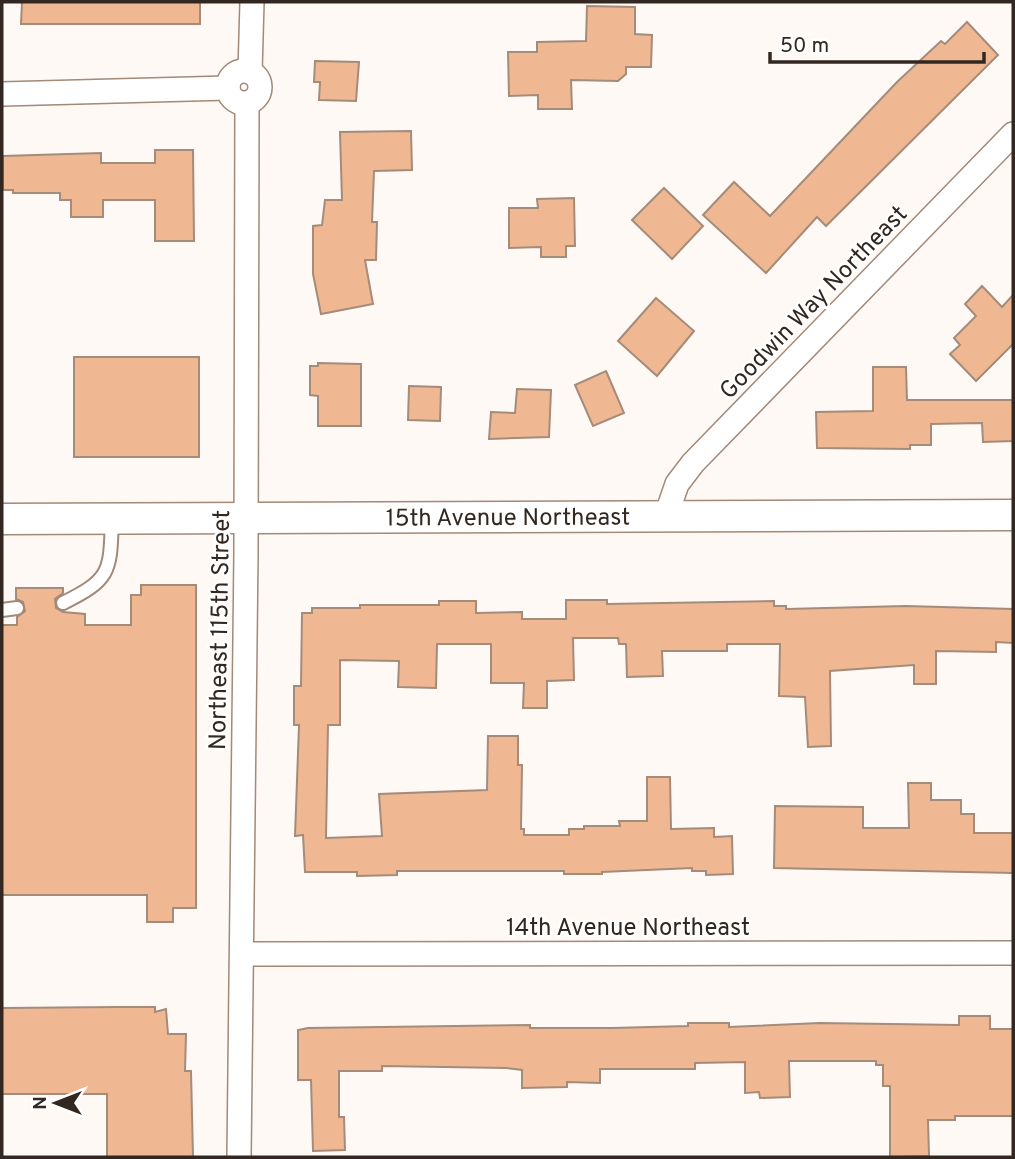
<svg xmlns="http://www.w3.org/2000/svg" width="1015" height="1159" font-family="Overpass,sans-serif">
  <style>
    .building { fill: #efb893; stroke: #a48b7a; stroke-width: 2 }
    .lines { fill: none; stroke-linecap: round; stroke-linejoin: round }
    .service-casing { stroke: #a28978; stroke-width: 16 }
    .minor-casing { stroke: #a28978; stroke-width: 26 }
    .tertiary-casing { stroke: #a28978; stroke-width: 33 }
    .service { stroke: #fff; stroke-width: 12 }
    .minor { stroke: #fff; stroke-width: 23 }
    .tertiary { stroke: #fff; stroke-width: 30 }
    .labels { text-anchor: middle; stroke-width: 5; stroke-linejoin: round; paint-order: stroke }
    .street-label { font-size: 24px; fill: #322821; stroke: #fff }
  </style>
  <rect width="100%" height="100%" fill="#fff9f5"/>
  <g class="building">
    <path d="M 22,2 L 200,2 L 200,24 L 21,24 Z"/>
    <path d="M 587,6 L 635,7 L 635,34 L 652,35 L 651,67 L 626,67 L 626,74 L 618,81 L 571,80 L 572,109 L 538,109 L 538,95 L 509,96 L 508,52 L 537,52 L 537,42 L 586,41 Z"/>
    <path d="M 967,22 L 998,55 L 826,226 L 817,217 L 766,273 L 703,215 L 734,182 L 770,216 L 897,82 L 941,41 L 945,44 Z"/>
    <path d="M 315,61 L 359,62 L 356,101 L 319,100 L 320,82 L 314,82 Z"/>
    <path d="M 411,131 L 412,170 L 374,171 L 372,222 L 377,222 L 376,260 L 365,260 L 373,304 L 321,314 L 313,274 L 313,226 L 322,225 L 325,200 L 342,200 L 340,132 Z"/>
    <path d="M 155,150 L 193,150 L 194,241 L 155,241 L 155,200 L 103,200 L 103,217 L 71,217 L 71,200 L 60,200 L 60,193 L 13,193 L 13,190 L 3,190 L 3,156 L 101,153 L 101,163 L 155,163 Z"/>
    <path d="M 664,188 L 703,226 L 672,259 L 632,220 Z"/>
    <path d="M 574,198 L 575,246 L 566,246 L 566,257 L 541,257 L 541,247 L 509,248 L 509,208 L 538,208 L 537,199 Z"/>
    <path d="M 982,286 L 1002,307 L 1013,295 L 1013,344 L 976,381 L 950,354 L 960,345 L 954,338 L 976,316 L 965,304 Z"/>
    <path d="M 656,298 L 694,331 L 657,376 L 618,341 Z"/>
    <rect x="74" y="357" width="125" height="100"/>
    <path d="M 318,363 L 361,364 L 361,426 L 318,426 L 318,396 L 310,395 L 310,366 L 318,366 Z"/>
    <path d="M 873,367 L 906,367 L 907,400 L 1013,400 L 1013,441 L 983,442 L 982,423 L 931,424 L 931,445 L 910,445 L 910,449 L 817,448 L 816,412 L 873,411 Z"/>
    <path d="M 606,371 L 624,413 L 593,426 L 575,385 Z"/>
    <path d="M 409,386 L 441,387 L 440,421 L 408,420 Z"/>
    <path d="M 517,389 L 551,390 L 549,437 L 489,439 L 491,412 L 515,413 Z"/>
    <path d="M 141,585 L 196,585 L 196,908 L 173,908 L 173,922 L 147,922 L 147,895 L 2,895 L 2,625 L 17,625 L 17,617 L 25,611 L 23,602 L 16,599 L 16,588 L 63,588 L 63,593 L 55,599 L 56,608 L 63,612 L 85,614 L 85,625 L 131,625 L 131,595 L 141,595 Z"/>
    <path d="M 566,600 L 607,600 L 607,604 L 774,601 L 774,606 L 786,606 L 786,609 L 906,606 L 1013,609 L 1013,643 L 996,642 L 996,652 L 936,651 L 936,684 L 914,684 L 914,665 L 830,671 L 831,746 L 808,747 L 805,697 L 779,696 L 780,644 L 727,644 L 727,651 L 662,651 L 663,676 L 627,677 L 626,644 L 619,644 L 618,638 L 573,638 L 574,680 L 547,681 L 547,708 L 523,708 L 524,683 L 491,683 L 491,644 L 437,644 L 436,688 L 398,687 L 399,661 L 340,660 L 340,725 L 328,725 L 326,838 L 382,836 L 379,794 L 487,790 L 488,736 L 518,736 L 518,765 L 522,765 L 521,829 L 524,829 L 524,835 L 569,835 L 569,829 L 584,829 L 584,826 L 620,826 L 619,821 L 647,821 L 647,777 L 670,777 L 671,829 L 714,828 L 714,837 L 732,836 L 733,874 L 706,875 L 706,871 L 692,871 L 692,868 L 602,872 L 602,874 L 564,874 L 564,871 L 397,871 L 397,875 L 357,876 L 357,872 L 305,872 L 303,835 L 295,836 L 299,725 L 294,725 L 294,686 L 301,686 L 302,613 L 312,613 L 312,608 L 360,608 L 360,605 L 439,605 L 439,601 L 476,601 L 476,613 L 522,612 L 522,619 L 566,619 Z"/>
    <path d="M 908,783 L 931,783 L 931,800 L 961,800 L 961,814 L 974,814 L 974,833 L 1013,833 L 1013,873 L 774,868 L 775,806 L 863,807 L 863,828 L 909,828 Z"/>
    <path d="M 119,1007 L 155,1007 L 155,1012 L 166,1009 L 168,1034 L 186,1034 L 185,1071 L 191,1071 L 193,1157 L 107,1157 L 107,1094 L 2,1094 L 2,1008 Z"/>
    <path d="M 959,1016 L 990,1016 L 990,1029 L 1013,1029 L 1013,1116 L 955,1116 L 955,1120 L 928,1120 L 929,1156 L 890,1157 L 890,1086 L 883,1086 L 883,1065 L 876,1065 L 876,1061 L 789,1061 L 790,1097 L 760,1098 L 759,1092 L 745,1093 L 745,1062 L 695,1063 L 695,1069 L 600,1069 L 600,1083 L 567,1082 L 567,1087 L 522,1088 L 522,1070 L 506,1068 L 382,1066 L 382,1071 L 339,1071 L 339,1117 L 344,1117 L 345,1150 L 313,1151 L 311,1080 L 298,1080 L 298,1030 L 308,1028 L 530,1025 L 530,1028 L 612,1028 L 688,1026 L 688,1023 L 729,1023 L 729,1027 L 820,1023 L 959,1025 Z"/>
  </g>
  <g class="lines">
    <defs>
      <g id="service">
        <path d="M 63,603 C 112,579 110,571 112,519"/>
        <path d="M 2,610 L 17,608"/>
      </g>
      <g id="minor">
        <circle cx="244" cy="87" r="16"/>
        <path d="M 250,72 L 252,2"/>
        <path d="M 2,94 L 228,88"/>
        <path d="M 666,516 L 677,484 L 693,463 L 1013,134"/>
        <path d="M 242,954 L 1013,953"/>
        <path d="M 239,1157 L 246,553 L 247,103"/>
      </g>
      <g id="tertiary">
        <path id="s1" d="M 2,519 L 1013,515"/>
      </g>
    </defs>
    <use href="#service" class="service-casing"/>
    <use href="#minor" class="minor-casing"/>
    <use href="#tertiary" class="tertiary-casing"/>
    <use href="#service" class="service"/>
    <use href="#minor" class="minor"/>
    <use href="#tertiary" class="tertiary"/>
  </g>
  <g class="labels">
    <g class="street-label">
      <text transform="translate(813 302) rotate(-46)" y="8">Goodwin Way Northeast</text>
      <text dy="8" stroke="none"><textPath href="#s1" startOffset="506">15th Avenue Northeast</textPath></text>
      <text transform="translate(219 630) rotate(-89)" y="8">Northeast 115th Street</text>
      <text x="628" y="935">14th Avenue Northeast</text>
    </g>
  </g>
  <rect width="1015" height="1159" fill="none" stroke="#322821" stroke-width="7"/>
  <g transform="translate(56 1103) rotate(270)" stroke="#ffffff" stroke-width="5" paint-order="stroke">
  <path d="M0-5L12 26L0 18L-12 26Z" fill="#322821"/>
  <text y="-10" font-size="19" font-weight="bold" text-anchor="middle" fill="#322821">N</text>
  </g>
  <path d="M770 52v10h214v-10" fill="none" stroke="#322821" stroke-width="3.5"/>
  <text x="780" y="52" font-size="21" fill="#322821" stroke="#ffffff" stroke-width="5" paint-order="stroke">50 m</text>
</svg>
